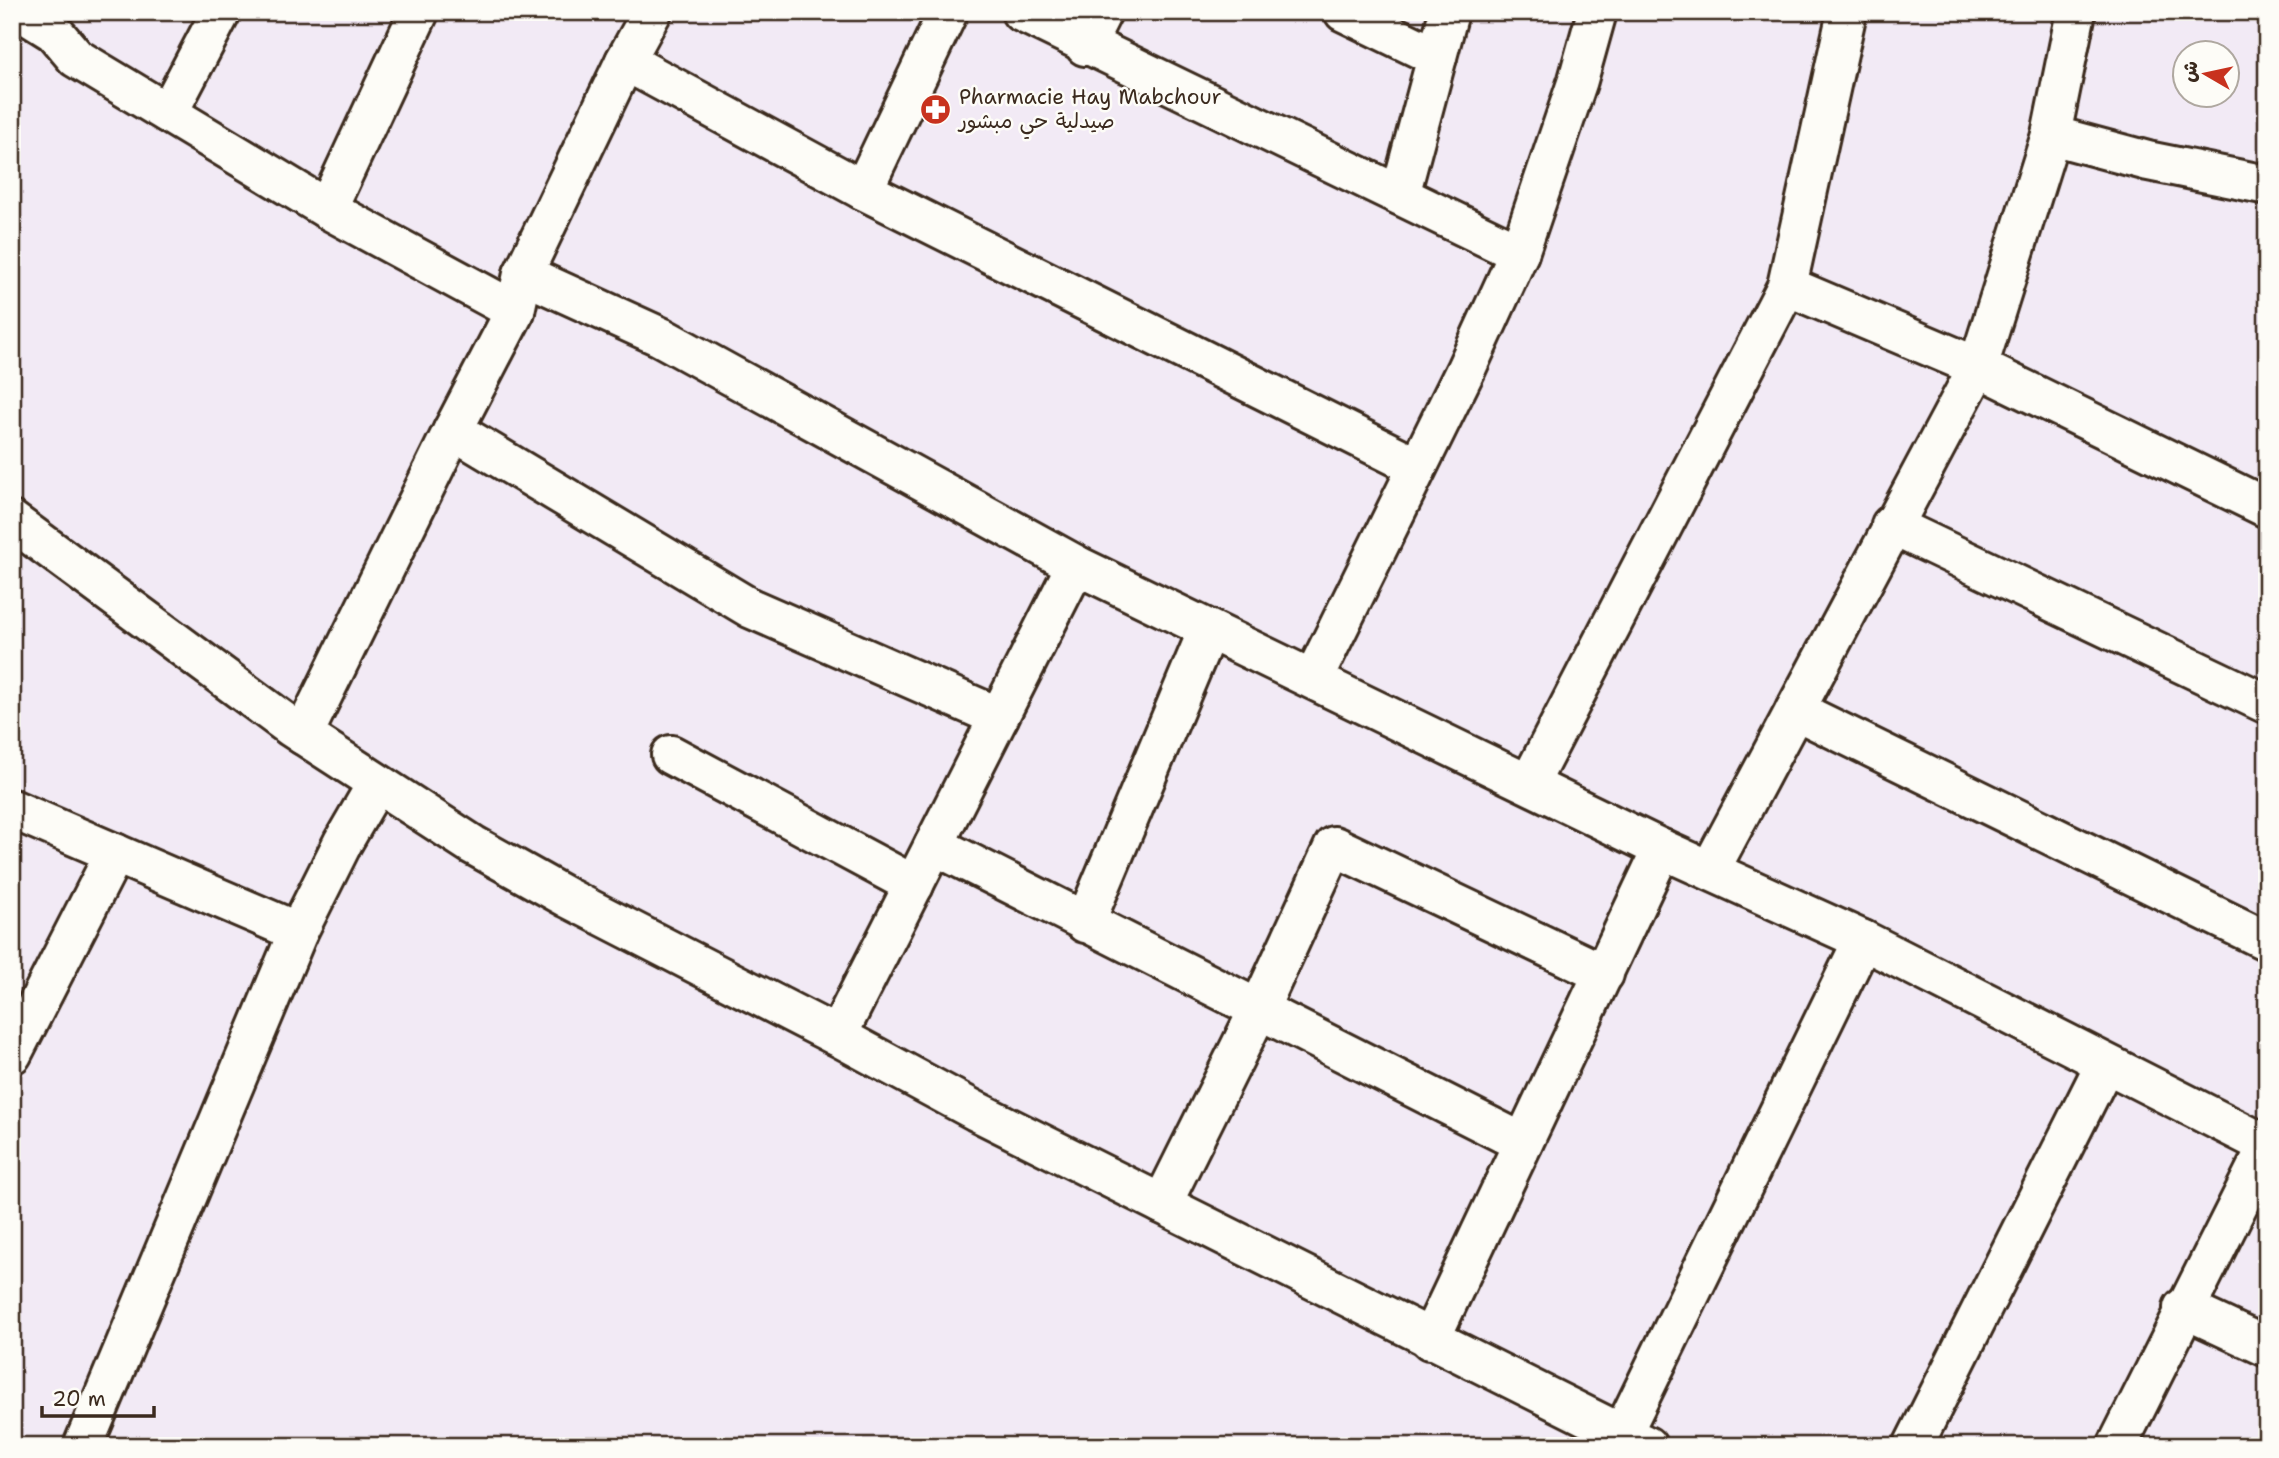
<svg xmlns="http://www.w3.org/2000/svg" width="2279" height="1458" font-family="'Shantell Sans','Playpen Sans Arabic',sans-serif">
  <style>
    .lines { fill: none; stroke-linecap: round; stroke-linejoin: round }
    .minor-casing { stroke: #3b2a1e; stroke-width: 44 }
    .tertiary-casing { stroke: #3b2a1e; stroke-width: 44 }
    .minor { stroke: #fdfcf7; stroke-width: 38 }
    .tertiary { stroke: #fdfcf7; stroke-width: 38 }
    .labels { text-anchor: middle; stroke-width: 5; stroke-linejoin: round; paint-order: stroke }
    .poi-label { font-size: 21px; fill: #3b2a1e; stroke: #fdfcf7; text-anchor: start }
  </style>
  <rect width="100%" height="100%" fill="#f2eaf5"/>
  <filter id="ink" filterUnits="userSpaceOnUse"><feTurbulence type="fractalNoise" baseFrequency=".0143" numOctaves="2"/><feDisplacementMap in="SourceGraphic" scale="14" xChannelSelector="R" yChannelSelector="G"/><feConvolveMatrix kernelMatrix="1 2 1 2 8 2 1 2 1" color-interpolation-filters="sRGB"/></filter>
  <g filter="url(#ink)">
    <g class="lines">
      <defs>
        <g id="minor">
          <path d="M 22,12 L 54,32 L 76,58 L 327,209 L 515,311"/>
          <path d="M 652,12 L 625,61 L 863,190 L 1416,466"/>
          <path d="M 1021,12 L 1519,253"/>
          <path d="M 1344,12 L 1437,57"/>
          <path d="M 1085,46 L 1102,12"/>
          <path d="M 168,113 L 221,12"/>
          <path d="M 2051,135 L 2148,161 L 2267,185"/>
          <path d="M 863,190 L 948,12"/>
          <path d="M 1400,195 L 1449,12"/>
          <path d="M 327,209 L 419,12"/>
          <path d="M 523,274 L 661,337 L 1076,565 L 1662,849 L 1863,940 L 2267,1145"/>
          <path d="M 1787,286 L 1978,367 L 2267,508"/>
          <path d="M 453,430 L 750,608 L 999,717"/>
          <path d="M 12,521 L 291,727 L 473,845 L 568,898 L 837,1036 L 976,1111 L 1622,1434"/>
          <path d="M 1891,525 L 2267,704"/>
          <path d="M 1313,679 L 1466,369 L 1519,253 L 1578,80 L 1597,12"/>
          <path d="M 1795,710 L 2267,941"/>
          <path d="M 303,735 L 453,430 L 515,311 L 523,274 L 625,61"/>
          <path d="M 671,755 L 914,885"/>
          <path d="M 1530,782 L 1787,286 L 1847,12"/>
          <path d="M 12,809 L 298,932"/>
          <path d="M 934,845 L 1523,1143"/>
          <path d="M 1710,870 L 1978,367 L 2051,135 L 2076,12"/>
          <path d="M 1085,923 L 1208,630"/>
          <path d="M 837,1036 L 1076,565"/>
          <path d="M 12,1054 L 115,853"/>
          <path d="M 1162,1204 L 1259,1009 L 1334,846 L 1604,974"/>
          <path d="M 2183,1308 L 2267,1347"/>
          <path d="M 1430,1340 L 1662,849"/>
          <path d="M 83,1446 L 298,932 L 343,842 L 376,785"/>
          <path d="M 1647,1446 L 1622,1434 L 1863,940"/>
          <path d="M 1913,1446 L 2105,1064"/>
        </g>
        <path id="tertiary" d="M 2117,1446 L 2267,1147"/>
      </defs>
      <use href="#minor" class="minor-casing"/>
      <use href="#tertiary" class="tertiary-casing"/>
      <use href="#minor" class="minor"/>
      <use href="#tertiary" class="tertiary"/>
    </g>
  </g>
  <defs>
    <symbol id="pharmacy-disc" viewBox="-11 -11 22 22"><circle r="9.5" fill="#c8321e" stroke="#fdfcf7"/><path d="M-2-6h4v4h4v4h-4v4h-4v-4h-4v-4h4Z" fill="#fff"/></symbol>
  </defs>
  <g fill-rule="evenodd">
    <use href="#pharmacy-disc" x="918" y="92" width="35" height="35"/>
  </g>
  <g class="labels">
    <g class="poi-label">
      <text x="959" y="104">Pharmacie Hay Mabchour<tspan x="959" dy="24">صيدلية حي مبشور</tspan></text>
    </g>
  </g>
  <rect width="2279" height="1458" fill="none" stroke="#fdfcf7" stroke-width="42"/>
  <rect x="21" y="21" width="2237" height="1416" fill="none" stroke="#3b2a1e" stroke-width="2.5" filter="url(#ink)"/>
  <g transform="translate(2206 74) rotate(279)"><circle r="33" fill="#fdfcf7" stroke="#afa8a0" stroke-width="2"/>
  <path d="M0-5L12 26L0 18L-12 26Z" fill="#c8321e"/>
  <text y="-10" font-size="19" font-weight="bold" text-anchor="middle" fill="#3b2a1e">ش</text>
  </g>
  <path d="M42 1406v10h112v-10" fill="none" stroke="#3b2a1e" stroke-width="3.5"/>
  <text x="52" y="1406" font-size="21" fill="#3b2a1e" stroke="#fdfcf7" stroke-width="5" paint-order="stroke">20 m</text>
</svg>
